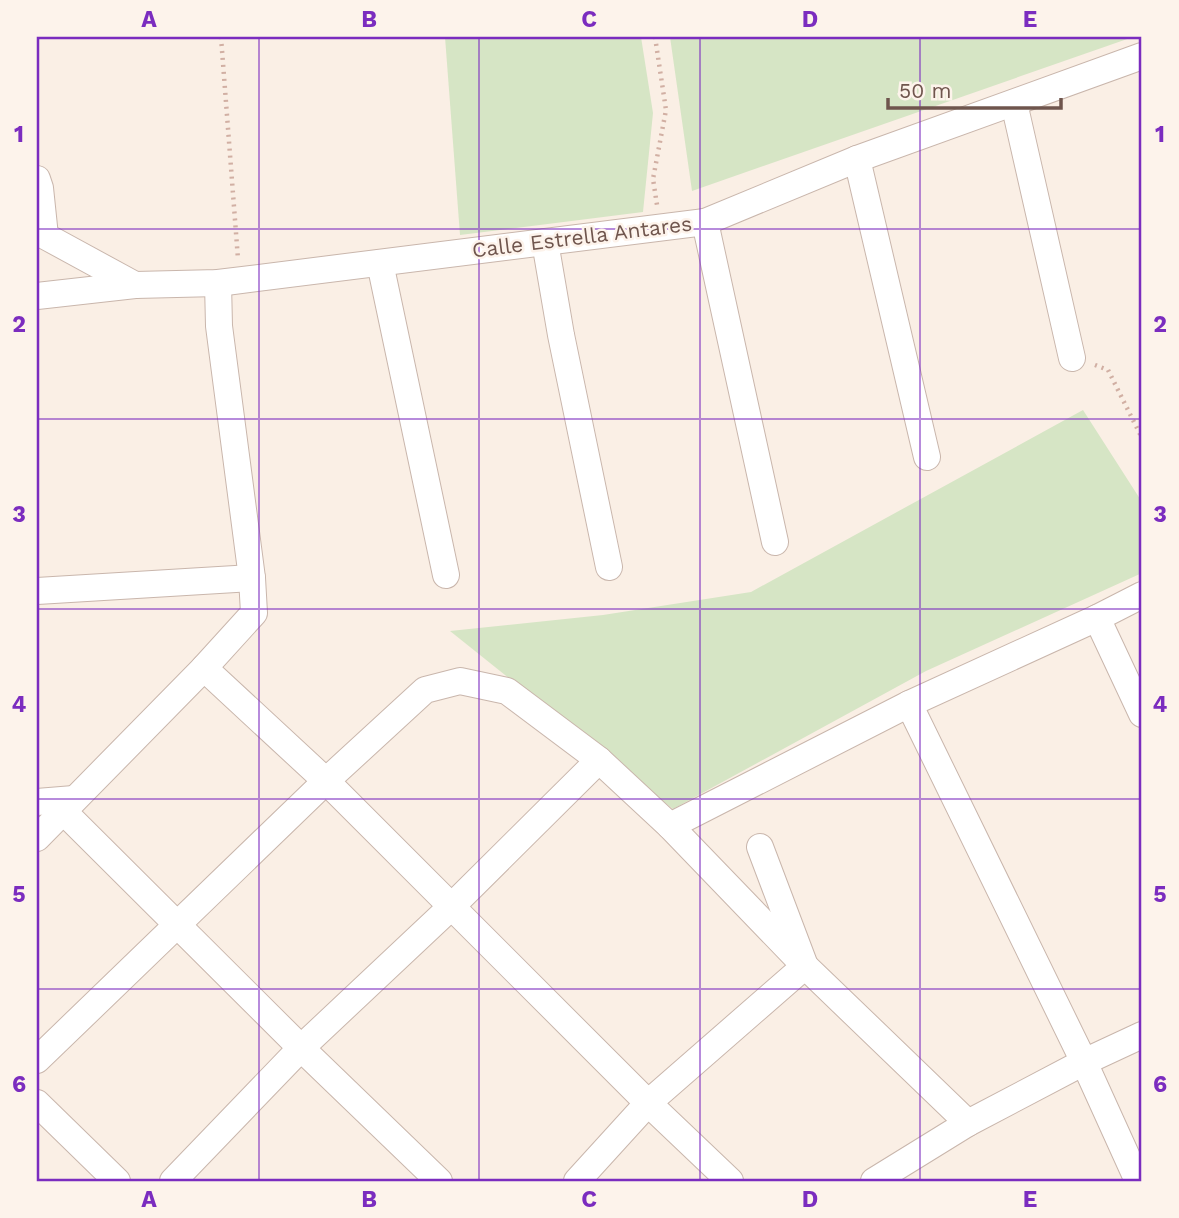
<svg xmlns="http://www.w3.org/2000/svg" width="1179" height="1218" font-family="'Work Sans',sans-serif">
  <style>
    .green { fill: #d6e5c5 }
    .lines { fill: none; stroke-linecap: round; stroke-linejoin: round }
    .minor-casing { stroke: #c9b6ac; stroke-width: 28 }
    .path { stroke: #d1afa3; stroke-width: 4.5; stroke-dasharray: 2 5; stroke-linecap: butt }
    .minor { stroke: #fff; stroke-width: 26 }
    .grid { fill: none; stroke: #7b2cbf; stroke-width: 2; stroke-opacity: 0.55 }
    .labels { text-anchor: middle; stroke-width: 5; stroke-linejoin: round; paint-order: stroke }
    .street-label { font-size: 21px; fill: #6f554d; stroke: #fdf3eb }
    .neatline { fill: none; stroke: #7b2cbf; stroke-width: 2.5 }
    .grid-label { font-size: 23px; text-anchor: middle; font-weight: bold; fill: #7b2cbf }
  </style>
  <rect width="100%" height="100%" fill="#faefe5"/>
  <g class="green">
    <path d="M 445,37 L 641,37 L 653,113 L 643,212 L 460,235 Z"/>
    <path d="M 670,37 L 1133,37 L 692,191 Z"/>
    <path d="M 1083,410 L 1142,502 L 1142,573 L 926,671 L 673,809 L 450,631 L 603,615 L 751,592 Z"/>
  </g>
  <g class="lines">
    <defs>
      <g id="minor">
        <path d="M 1014,103 L 1072,358"/>
        <path d="M 857,159 L 927,457"/>
        <path d="M 37,179 L 40,188 L 45,236 L 135,285"/>
        <path d="M 705,222 L 775,542"/>
        <path d="M 545,242 L 561,335 L 609,567"/>
        <path d="M 380,263 L 446,575"/>
        <path d="M 37,296 L 135,285 L 218,283 L 705,222 L 857,159 L 1142,56"/>
        <path d="M 37,591 L 252,578"/>
        <path d="M 1097,618 L 1142,714"/>
        <path d="M 204,668 L 326,781 L 648,1103 L 730,1181"/>
        <path d="M 909,704 L 1084,1062 L 1138,1181"/>
        <path d="M 37,802 L 74,799"/>
        <path d="M 63,811 L 301,1048 L 439,1181"/>
        <path d="M 670,826 L 909,704 L 1097,618 L 1142,595"/>
        <path d="M 37,838 L 204,668 L 254,613 L 252,578 L 219,326 L 218,283"/>
        <path d="M 37,1060 L 326,781 L 425,690 L 460,681 L 507,691 L 599,760 L 670,826 L 805,966 L 968,1123"/>
        <path d="M 37,1103 L 117,1181"/>
        <path d="M 173,1181 L 301,1048 L 451,907 L 599,760"/>
        <path d="M 577,1181 L 648,1103 L 805,966 L 760,847"/>
        <path d="M 874,1181 L 968,1123 L 1084,1062 L 1142,1035"/>
      </g>
    </defs>
    <use href="#minor" class="minor-casing"/>
    <g class="path">
      <path d="M 221,37 L 238,259"/>
      <path d="M 655,37 L 666,110 L 653,179 L 657,205"/>
      <path d="M 1095,365 L 1108,370 L 1142,438"/>
    </g>
    <use href="#minor" class="minor"/>
  </g>
  <path class="grid" d="M 259,37 L 259,1181M 479,37 L 479,1181M 700,37 L 700,1181M 920,37 L 920,1181M 37,229 L 1142,229M 37,419 L 1142,419M 37,609 L 1142,609M 37,799 L 1142,799M 37,989 L 1142,989"/>
  <g class="labels">
    <g class="street-label">
      <text transform="translate(582 237) rotate(-7)" y="7">Calle Estrella Antares</text>
    </g>
  </g>
  <rect width="1179" height="1218" fill="none" stroke="#fdf3eb" stroke-width="77"/>
  <path d="M888 98v10h173v-10" fill="none" stroke="#6f554d" stroke-width="3.5"/>
  <text x="899" y="98" font-size="21" fill="#6f554d" stroke="#fdf3eb" stroke-width="5" paint-order="stroke">50 m</text>
  <rect x="38" y="38" width="1102" height="1142" class="neatline"/>
  <g class="grid-label">
    <text x="149" y="27">A</text>
    <text x="369" y="27">B</text>
    <text x="589" y="27">C</text>
    <text x="810" y="27">D</text>
    <text x="1030" y="27">E</text>
    <text x="19" y="142">1</text>
    <text x="1160" y="142">1</text>
    <text x="19" y="332">2</text>
    <text x="1160" y="332">2</text>
    <text x="19" y="522">3</text>
    <text x="1160" y="522">3</text>
    <text x="19" y="712">4</text>
    <text x="1160" y="712">4</text>
    <text x="19" y="902">5</text>
    <text x="1160" y="902">5</text>
    <text x="19" y="1092">6</text>
    <text x="1160" y="1092">6</text>
    <text x="149" y="1207">A</text>
    <text x="369" y="1207">B</text>
    <text x="589" y="1207">C</text>
    <text x="810" y="1207">D</text>
    <text x="1030" y="1207">E</text>
  </g>
</svg>
